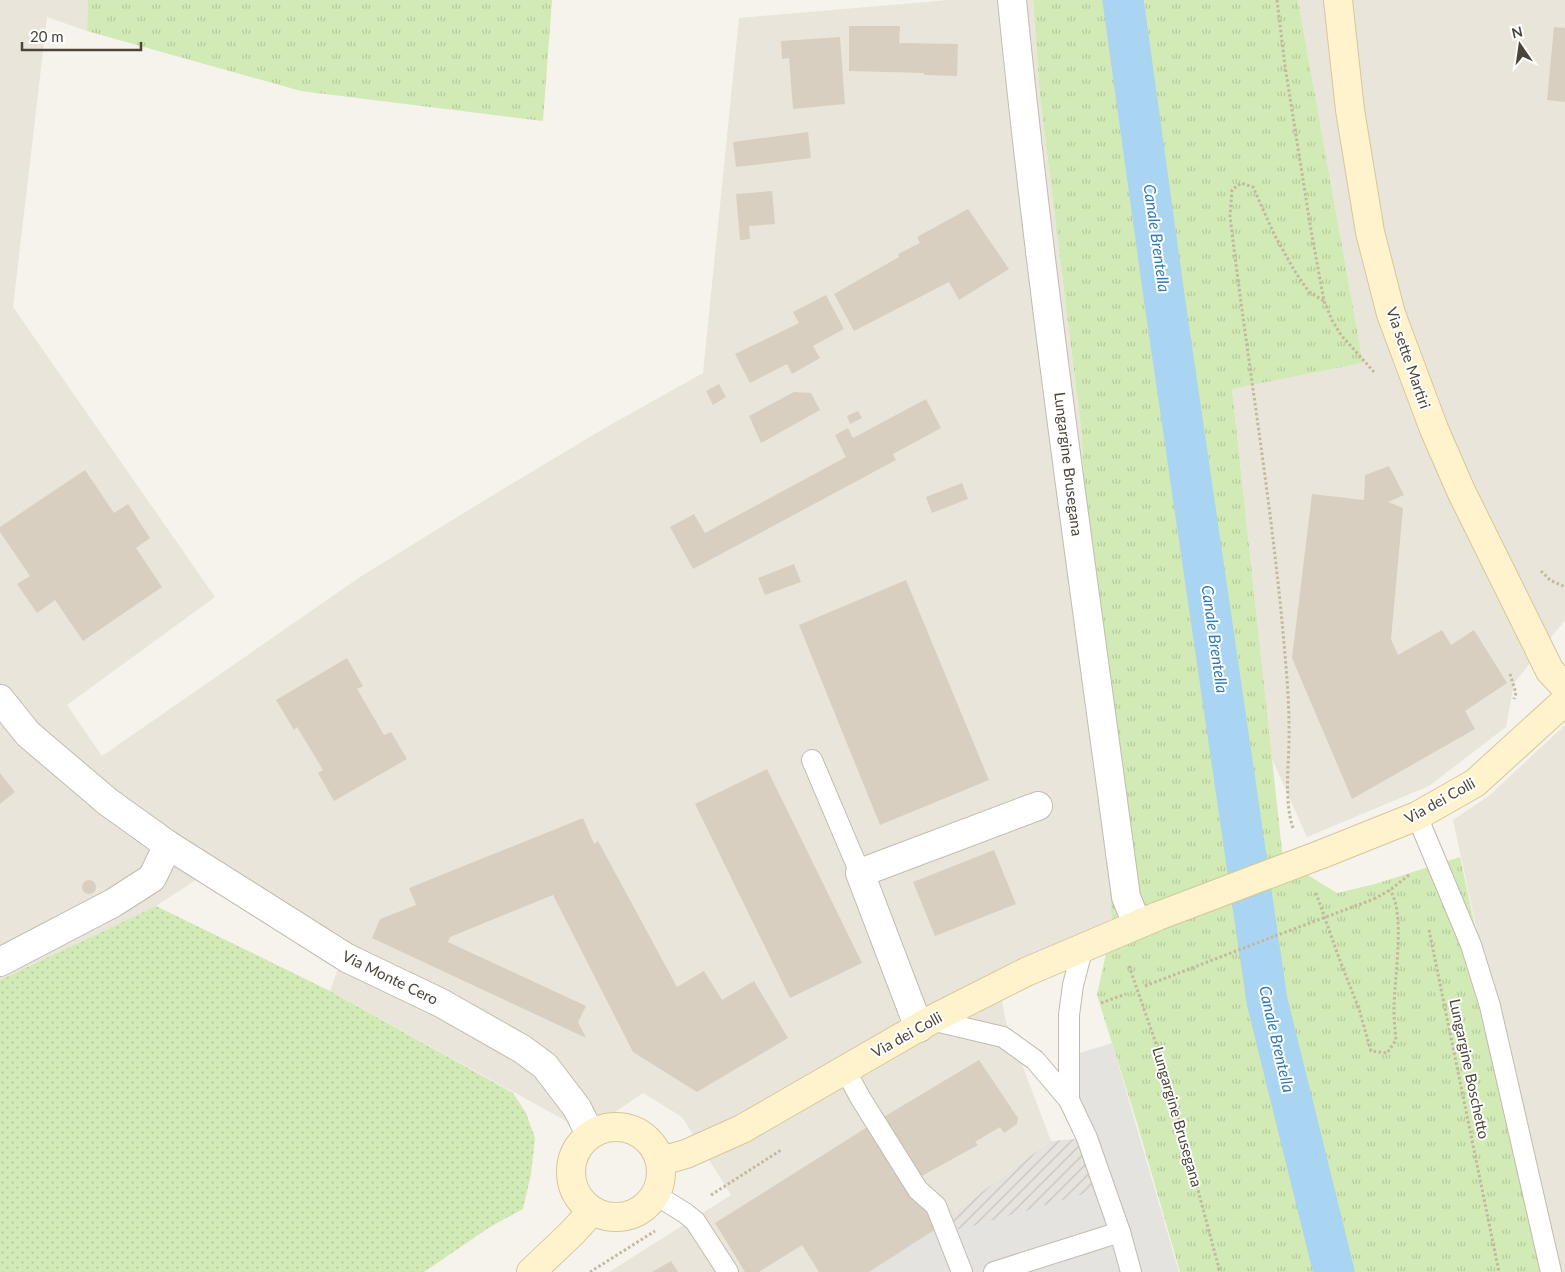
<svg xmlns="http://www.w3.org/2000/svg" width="1565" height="1272" font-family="Lato,sans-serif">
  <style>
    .residential { fill: #eae5da }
    .industrial { fill: url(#industrial-furrows) }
    .grass { fill: url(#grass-tufts) }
    .garden { fill: url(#garden-dots) }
    .parking { fill: #e5e3e0 }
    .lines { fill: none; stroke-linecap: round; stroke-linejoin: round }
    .canal { stroke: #a9d4f2; stroke-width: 41 }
    .building { fill: #d8cfc1 }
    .service-casing { stroke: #c2bbae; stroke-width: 22 }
    .minor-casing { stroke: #c2bbae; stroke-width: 30 }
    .secondary-casing { stroke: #d6c79b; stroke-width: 30 }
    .path { stroke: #c4b79f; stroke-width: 3; stroke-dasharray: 2.5 2.5; stroke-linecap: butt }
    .service { stroke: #fff; stroke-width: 20 }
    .minor { stroke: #fff; stroke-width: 28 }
    .secondary { stroke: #fff3cd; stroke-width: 28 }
    .secondary-bridge-casing { stroke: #d6c79b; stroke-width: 30; stroke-linecap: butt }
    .path-bridge { stroke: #c4b79f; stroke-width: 3; stroke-dasharray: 2.5 2.5; stroke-linecap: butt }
    .secondary-bridge { stroke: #fff3cd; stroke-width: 28 }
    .labels { text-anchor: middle; stroke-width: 4; stroke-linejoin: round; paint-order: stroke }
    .street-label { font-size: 15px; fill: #4b4439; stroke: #fff }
    .water-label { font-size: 16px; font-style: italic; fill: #2e7ab2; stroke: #fff }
  </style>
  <defs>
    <pattern id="industrial-furrows" width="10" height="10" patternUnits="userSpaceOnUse" patternTransform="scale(1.25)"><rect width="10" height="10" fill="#e6e2dd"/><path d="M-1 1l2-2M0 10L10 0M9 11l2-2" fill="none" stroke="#c7c3be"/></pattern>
    <pattern id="grass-tufts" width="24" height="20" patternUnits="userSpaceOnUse" patternTransform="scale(1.25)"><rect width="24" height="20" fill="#d2eab5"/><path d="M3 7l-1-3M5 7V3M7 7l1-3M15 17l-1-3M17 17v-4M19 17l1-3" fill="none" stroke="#b6ca9c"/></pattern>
    <pattern id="garden-dots" width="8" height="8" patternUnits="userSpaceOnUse" patternTransform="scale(1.25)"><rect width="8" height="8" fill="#d2eab5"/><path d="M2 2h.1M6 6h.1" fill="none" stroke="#b6ca9c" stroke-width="1.8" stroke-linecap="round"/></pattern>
  </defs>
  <rect width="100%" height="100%" fill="#f6f3ec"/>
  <g class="residential">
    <path d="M 0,0 L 88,0 L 87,31 L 47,17 L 13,307 L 215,597 L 67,705 L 102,756 L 360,577 L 493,495 L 603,429 L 703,373 L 739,18 L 949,0 L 1033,0 L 1040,96 L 1081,428 L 1112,925 L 998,980 L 1006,1022 L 1051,1141 L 930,1230 L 869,1272 L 609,1272 L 731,1195 L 682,1117 L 643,1093 L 586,1132 L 330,991 L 348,940 L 219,865 L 156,906 L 0,980 Z"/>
    <path d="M 1298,0 L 1565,0 L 1565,620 L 1514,683 L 1506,727 L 1429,786 L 1307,837 L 1272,759 L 1232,389 L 1363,363 Z"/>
    <path d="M 1565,725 L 1565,1272 L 1550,1272 L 1453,820 L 1490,795 Z"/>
  </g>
  <path class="industrial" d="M 1087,1138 L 1145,1272 L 869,1272 L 930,1230 L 1051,1141 Z"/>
  <g class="grass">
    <path d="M 88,0 L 552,0 L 543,121 L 301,91 L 87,31 Z"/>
    <path d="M 1033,0 L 1298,0 L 1363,363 L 1232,389 L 1283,860 L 1337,893 L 1375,884 L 1460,857 L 1550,1272 L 1180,1272 L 1137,1123 L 1097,995 L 1112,925 L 1081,428 L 1040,96 Z"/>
  </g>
  <path class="garden" d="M 156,906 L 330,991 L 513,1093 L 526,1113 L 535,1138 L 531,1174 L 523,1209 L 490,1227 L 424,1272 L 0,1272 L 0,980 Z"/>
  <path class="parking" d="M 1112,1043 L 1179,1272 L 869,1272 L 937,1228 L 962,1229 L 1104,1188 L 1087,1138 L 1070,1056 Z"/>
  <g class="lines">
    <path class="canal" d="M 1123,0 L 1164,296 L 1267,1001 L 1334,1272"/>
  </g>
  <g class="building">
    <path d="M 849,26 L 900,26 L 899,43 L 958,44 L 957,76 L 924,75 L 924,73 L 849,71 Z"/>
    <path d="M 1554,27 L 1565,28 L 1565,102 L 1547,100 Z"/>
    <path d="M 840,37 L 845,104 L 793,109 L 789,58 L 782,59 L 781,41 Z"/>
    <path d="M 808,132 L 811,158 L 736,167 L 733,142 Z"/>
    <path d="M 772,191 L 775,224 L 749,226 L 750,239 L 740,240 L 736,194 Z"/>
    <path d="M 968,209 L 1009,269 L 959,300 L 949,282 L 854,331 L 834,294 L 899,257 L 898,254 L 920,243 L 917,237 Z"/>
    <path d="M 826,295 L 844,329 L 813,346 L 820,358 L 792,374 L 787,364 L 750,383 L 735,354 L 799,323 L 793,312 Z"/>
    <path d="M 719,384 L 726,397 L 713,405 L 706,391 Z"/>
    <path d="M 794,392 L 811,393 L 820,410 L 761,443 L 749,416 Z"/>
    <path d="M 926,399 L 941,428 L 893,454 L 896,460 L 693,569 L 670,527 L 694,514 L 705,533 L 846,457 L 835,435 L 848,428 L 853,438 Z"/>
    <path d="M 858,411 L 862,418 L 850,424 L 847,416 Z"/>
    <path d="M 1389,466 L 1404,495 L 1388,502 L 1403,508 L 1391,639 L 1398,655 L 1442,630 L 1451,645 L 1474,630 L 1507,683 L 1465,711 L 1475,729 L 1352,799 L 1292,658 L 1312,494 L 1364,500 L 1365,475 Z"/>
    <path d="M 85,470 L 114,513 L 128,504 L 150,538 L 136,548 L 162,587 L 83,641 L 55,600 L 37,613 L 17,584 L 30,576 L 0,532 L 0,527 Z"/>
    <path d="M 962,483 L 968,499 L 932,513 L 926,497 Z"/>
    <path d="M 794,564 L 801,582 L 765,595 L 758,578 Z"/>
    <path d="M 906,580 L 989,780 L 880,825 L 799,625 Z"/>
    <path d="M 347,658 L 363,686 L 357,689 L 384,735 L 391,732 L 407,759 L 334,801 L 318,773 L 323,770 L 297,727 L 294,730 L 276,700 Z"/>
    <path d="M 767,769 L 862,963 L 790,998 L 695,804 Z"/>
    <path d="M 0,773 L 15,792 L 0,804 Z"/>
    <path d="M 583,818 L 594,844 L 598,841 L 677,987 L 704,971 L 722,1000 L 754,981 L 788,1038 L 697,1092 L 633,1052 L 553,895 L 450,937 L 448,942 L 586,1006 L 578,1022 L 586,1038 L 372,938 L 380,919 L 416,905 L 409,888 Z"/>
    <path d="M 994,850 L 1016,904 L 935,936 L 913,882 Z"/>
    <circle cx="89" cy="887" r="7"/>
    <path d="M 979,1060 L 1018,1118 L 1017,1124 L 1004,1133 L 1000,1127 L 975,1142 L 978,1145 L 918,1178 L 882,1118 Z"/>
    <path d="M 869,1126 L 937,1228 L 869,1272 L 819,1272 L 802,1245 L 759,1272 L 745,1272 L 715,1223 Z"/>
    <path d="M 671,1261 L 678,1272 L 652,1272 Z"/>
  </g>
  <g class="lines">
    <defs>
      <g id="service">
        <path d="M 812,760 L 860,873"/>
        <path d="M 1417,816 L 1471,945 L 1490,1006 L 1551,1272"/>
        <path d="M 931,1020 L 1003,1037 L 1035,1060 L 1069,1100 L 1087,1138 L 1120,1232 L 1131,1272"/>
        <path d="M 845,1070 L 861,1099 L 918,1190 L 936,1206 L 962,1272"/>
        <path d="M 1069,1100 L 1069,1015 L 1073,985 L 1083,947"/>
        <path d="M 656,1195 L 685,1213 L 695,1221 L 728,1272"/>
        <path d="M 994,1272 L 1120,1232"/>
      </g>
      <g id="minor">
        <path d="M 1012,0 C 1042,300 1086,598 1126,897 L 1137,924"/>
        <path d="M 0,699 L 28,734 L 108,802 L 168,845 L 347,958 L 441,1003 L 522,1049 L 545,1066 L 577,1108 L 590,1134"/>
        <path d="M 0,962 L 113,903 L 152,878 L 168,845"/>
        <path d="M 919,1028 L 860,873 L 1038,806"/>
      </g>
      <g id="secondary">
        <path d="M 1338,0 L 1350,110 L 1370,232 L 1391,314 L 1434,429 L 1461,491 L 1550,671 L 1565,687"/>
        <path d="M 1322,854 L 1417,816 L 1475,783 L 1565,701"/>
        <circle cx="616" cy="1172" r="45"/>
        <path d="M 661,1161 L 686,1154 L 742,1129 L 931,1020 L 1026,972 L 1158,916"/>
        <path d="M 531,1272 L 572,1233 L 592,1211"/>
      </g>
    </defs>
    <use href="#service" class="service-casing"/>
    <use href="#minor" class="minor-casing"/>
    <use href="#secondary" class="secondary-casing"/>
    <g class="path">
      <path d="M 1277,0 L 1285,66 L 1311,230 L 1324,301 L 1332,320 L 1341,335 L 1374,372"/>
      <path d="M 1541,571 L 1550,580 L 1565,587"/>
      <path d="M 1510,674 L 1516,693 L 1514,699"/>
      <path d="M 1293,828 C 1283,798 1290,759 1289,727 C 1289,692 1285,656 1282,621 C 1269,486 1246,351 1230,216 L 1232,190 L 1241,183 L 1253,187 L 1274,234 L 1294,270 L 1309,292 L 1324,301"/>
      <path d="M 1316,893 L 1339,958 L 1359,1009 L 1371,1051 L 1387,1053 L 1396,1040 C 1395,1030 1394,1020 1394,1009 C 1394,978 1406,914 1390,890"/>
      <path d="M 1374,899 L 1390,890 L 1409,875"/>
      <path d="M 1429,930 L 1499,1272"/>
      <path d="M 1129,966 L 1167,1075 L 1220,1272"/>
      <path d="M 1145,986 L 1275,936"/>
      <path d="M 1101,1003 L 1126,994"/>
      <path d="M 711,1195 L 781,1150"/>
      <path d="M 590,1272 L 655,1231"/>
    </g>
    <use href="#service" class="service"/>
    <use href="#minor" class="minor"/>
    <use href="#secondary" class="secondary"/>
    <defs>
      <path id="secondary-bridge" d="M 1158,916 L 1322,854"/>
    </defs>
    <use href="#secondary-bridge" class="secondary-bridge-casing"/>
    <path class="path-bridge" d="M 1275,936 L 1374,899"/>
    <use href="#secondary-bridge" class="secondary-bridge"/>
  </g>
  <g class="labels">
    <g class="street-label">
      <text transform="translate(1408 358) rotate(71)" y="5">Via sette Martiri</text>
      <text transform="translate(1068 464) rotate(83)" y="5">Lungargine Brusegana</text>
      <text transform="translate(1440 801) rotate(-29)" y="5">Via dei Colli</text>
      <text transform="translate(390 978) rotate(26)" y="5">Via Monte Cero</text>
      <text transform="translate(907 1035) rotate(-29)" y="5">Via dei Colli</text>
      <text transform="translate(1469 1069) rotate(78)" y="5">Lungargine Boschetto</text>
      <text transform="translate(1177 1117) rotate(74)" y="5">Lungargine Brusegana</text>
    </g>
    <g class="water-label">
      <text transform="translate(1157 238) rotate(82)" y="6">Canale Brentella</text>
      <text transform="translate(1215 639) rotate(82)" y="6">Canale Brentella</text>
      <text transform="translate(1277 1039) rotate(77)" y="6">Canale Brentella</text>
    </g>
  </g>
  <g transform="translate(1520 45) rotate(347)" stroke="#ffffff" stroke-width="4" paint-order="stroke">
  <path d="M0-4L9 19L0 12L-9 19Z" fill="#4b4439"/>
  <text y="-8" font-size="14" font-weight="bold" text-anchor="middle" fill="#4b4439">N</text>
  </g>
  <path d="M22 42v8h119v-8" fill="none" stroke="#4b4439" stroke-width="2.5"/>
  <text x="30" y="42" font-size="15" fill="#4b4439" stroke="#ffffff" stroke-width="4" paint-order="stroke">20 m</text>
</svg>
